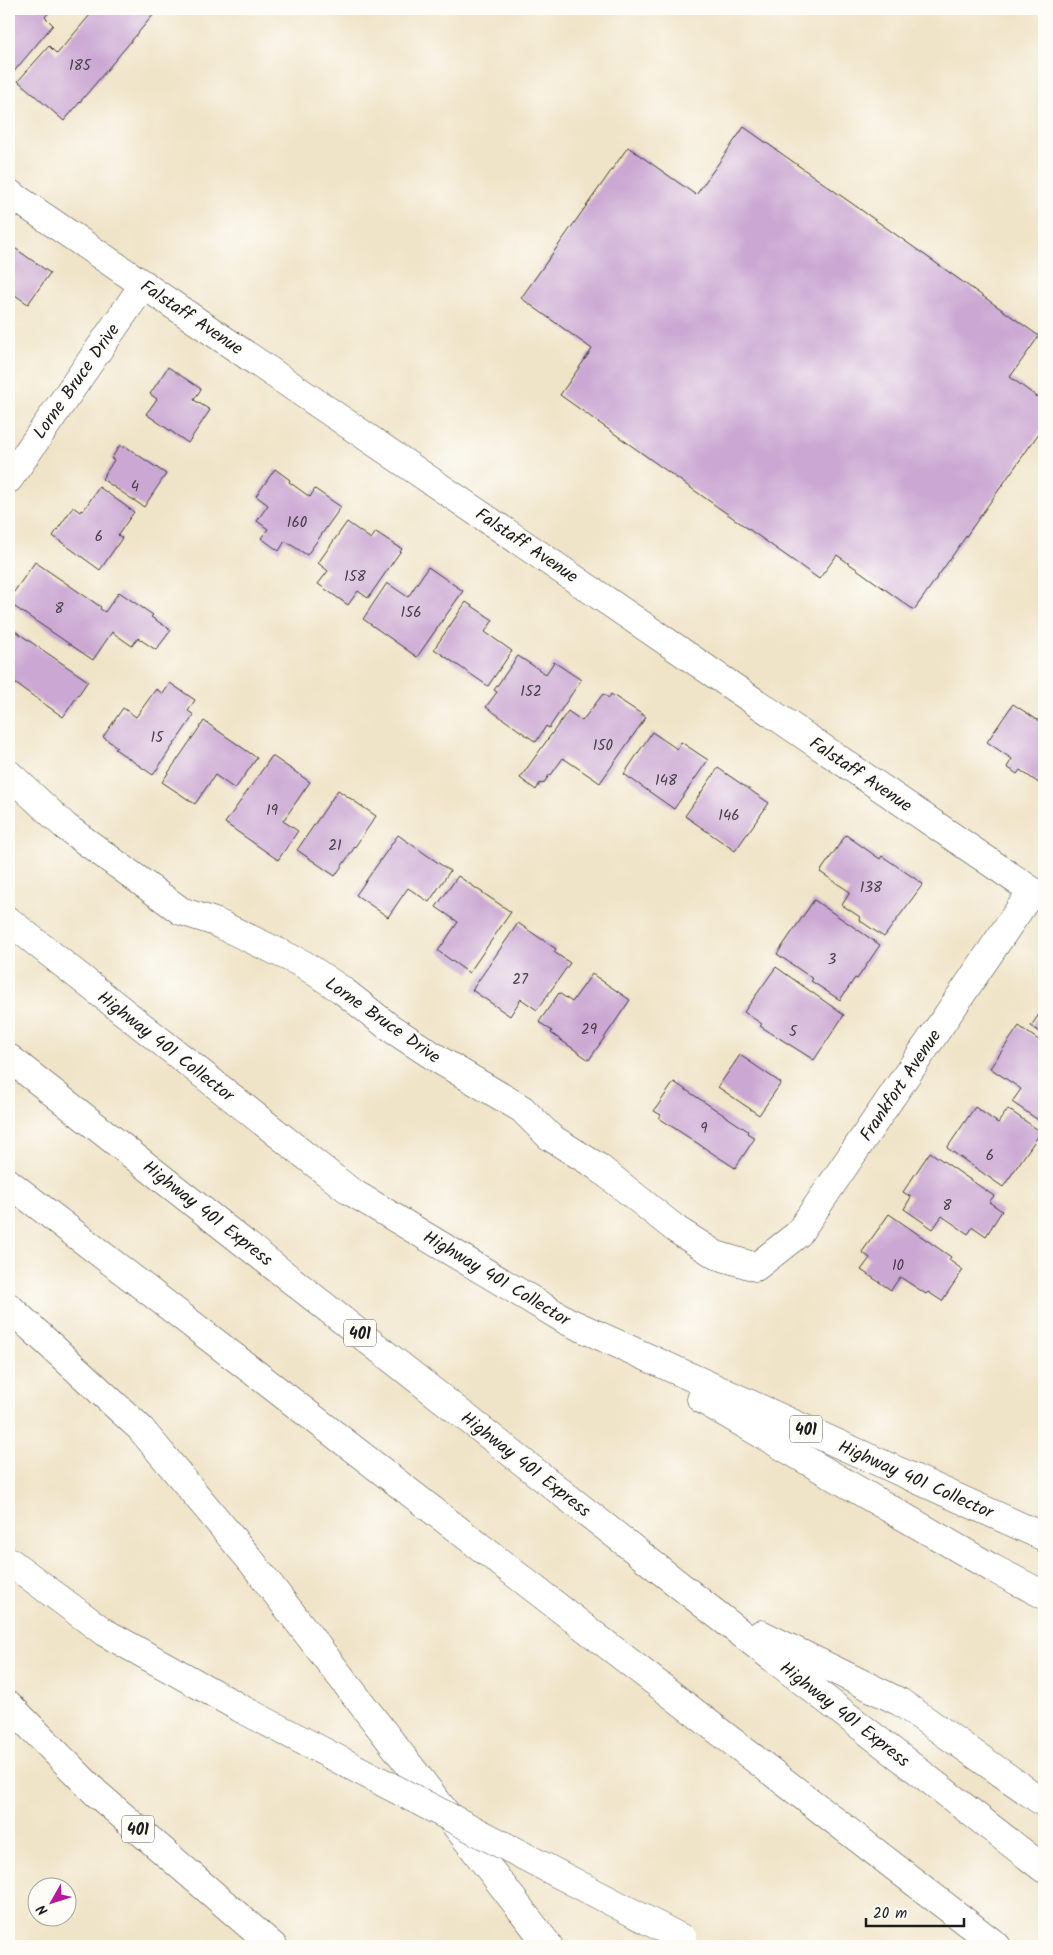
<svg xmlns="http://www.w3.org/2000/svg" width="1053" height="1955" font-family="Kalam,sans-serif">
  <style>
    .building { fill: #cba8d3 }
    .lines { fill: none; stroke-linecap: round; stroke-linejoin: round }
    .street-casing { stroke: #3c3a36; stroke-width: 29 }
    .secondary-casing { stroke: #3c3a36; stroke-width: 29 }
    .highway-casing { stroke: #3c3a36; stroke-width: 29 }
    .street { stroke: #fff; stroke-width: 28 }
    .secondary { stroke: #fff; stroke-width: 28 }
    .highway { stroke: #fff; stroke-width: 28 }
    .highway-bridge-casing { stroke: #3c3a36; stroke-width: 29; stroke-linecap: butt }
    .highway-bridge { stroke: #fff; stroke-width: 28 }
    .labels { text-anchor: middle; stroke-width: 4; stroke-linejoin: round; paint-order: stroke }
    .number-label { font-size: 15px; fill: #483f4a }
    .shield { fill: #fdfcf7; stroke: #605f5e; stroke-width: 1 }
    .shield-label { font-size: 16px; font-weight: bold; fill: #1c1c1c }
    .street-label { font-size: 18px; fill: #1c1c1c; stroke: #fdfcf7 }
  </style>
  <rect width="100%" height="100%" fill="#fdfcf7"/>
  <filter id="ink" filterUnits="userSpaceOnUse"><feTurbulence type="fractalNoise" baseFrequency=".02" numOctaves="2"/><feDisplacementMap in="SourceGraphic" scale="10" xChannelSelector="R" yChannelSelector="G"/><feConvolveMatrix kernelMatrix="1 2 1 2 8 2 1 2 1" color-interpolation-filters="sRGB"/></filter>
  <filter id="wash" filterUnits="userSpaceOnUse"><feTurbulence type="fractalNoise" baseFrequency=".0096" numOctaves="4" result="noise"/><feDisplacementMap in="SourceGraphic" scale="20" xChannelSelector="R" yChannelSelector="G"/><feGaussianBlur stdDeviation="1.12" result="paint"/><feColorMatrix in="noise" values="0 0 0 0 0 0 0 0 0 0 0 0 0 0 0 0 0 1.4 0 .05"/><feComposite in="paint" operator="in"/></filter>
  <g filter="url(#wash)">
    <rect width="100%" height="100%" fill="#f0e4c8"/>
    <g id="blocks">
      <g class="building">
        <path d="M 9,9 L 52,9 L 45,17 L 53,25 L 11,75 L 9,73 Z"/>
        <path d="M 95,9 L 116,9 L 121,13 L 125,9 L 148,9 L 154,14 L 64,121 L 18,81 L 49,46 L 57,54 Z"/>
        <path d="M 744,127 L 1039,336 L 1010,377 L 1044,402 L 1044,426 L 914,610 L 837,555 L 819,579 L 560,395 L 592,349 L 521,298 L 628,147 L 696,195 Z"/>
        <path d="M 9,244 L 50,273 L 28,304 L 9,291 Z"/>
        <path d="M 168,367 L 201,389 L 194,400 L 210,410 L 188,443 L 146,414 L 157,399 L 150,394 Z"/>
        <path d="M 120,445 L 124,448 L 125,446 L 166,474 L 144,507 L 102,479 L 114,460 L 111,459 Z"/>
        <path d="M 275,469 L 290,480 L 289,482 L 310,497 L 315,489 L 341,507 L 307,555 L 285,541 L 279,551 L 261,538 L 268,529 L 257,521 L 268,505 L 256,496 Z"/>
        <path d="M 99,487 L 134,512 L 118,535 L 122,538 L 100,570 L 53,536 L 73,507 L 80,512 L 81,510 L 83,511 Z"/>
        <path d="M 347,522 L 371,539 L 376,532 L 402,549 L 368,598 L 358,591 L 348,605 L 318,584 L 328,571 L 318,563 Z"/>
        <path d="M 35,562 L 101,607 L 100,609 L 105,612 L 119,592 L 153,615 L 151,617 L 171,630 L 156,650 L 138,638 L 132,646 L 112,632 L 93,660 L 9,603 L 9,599 Z"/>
        <path d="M 428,567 L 463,591 L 417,657 L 363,619 L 387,583 L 408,597 Z"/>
        <path d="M 466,602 L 493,620 L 485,632 L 512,651 L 488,686 L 434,649 Z"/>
        <path d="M 9,627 L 88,681 L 63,717 L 9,679 Z"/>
        <path d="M 518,656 L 546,674 L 554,662 L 581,680 L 549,728 L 546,726 L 536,742 L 486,707 L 497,692 L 494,690 Z"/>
        <path d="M 170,683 L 195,700 L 188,711 L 194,715 L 153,775 L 115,749 L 117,747 L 103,737 L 123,708 L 136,717 L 156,689 L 163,694 Z"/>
        <path d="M 603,694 L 609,698 L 611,694 L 646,717 L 600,783 L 563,758 L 551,775 L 550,774 L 543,784 L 540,783 L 536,790 L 520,778 L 568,711 L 582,721 Z"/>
        <path d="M 1013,704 L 1042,723 L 1044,720 L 1044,778 L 1040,784 L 1020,770 L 1017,774 L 1007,767 L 1012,759 L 987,742 Z"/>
        <path d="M 204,721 L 257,758 L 235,789 L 215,775 L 195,804 L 162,782 Z"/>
        <path d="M 652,732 L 677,749 L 681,742 L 708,760 L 674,809 L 624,774 Z"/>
        <path d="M 272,756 L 310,782 L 283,821 L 298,831 L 278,860 L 225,823 Z"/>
        <path d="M 718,768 L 769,803 L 735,851 L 685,816 Z"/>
        <path d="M 338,790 L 376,816 L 335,876 L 297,850 Z"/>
        <path d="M 398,835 L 450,871 L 429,902 L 408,888 L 388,917 L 356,895 Z"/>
        <path d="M 846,835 L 880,859 L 882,856 L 923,884 L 884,937 L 859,920 L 860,917 L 842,905 L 850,892 L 820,872 Z"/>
        <path d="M 458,876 L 511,912 L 469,973 L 438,951 L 458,922 L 436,907 Z"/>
        <path d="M 814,900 L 880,945 L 857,979 L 855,978 L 840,1000 L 811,981 L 813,979 L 777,954 Z"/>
        <path d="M 518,923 L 556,949 L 554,952 L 570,963 L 537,1010 L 521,999 L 510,1016 L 472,990 Z"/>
        <path d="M 776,967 L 844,1015 L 814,1060 L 760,1026 L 762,1024 L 744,1012 Z"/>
        <path d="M 592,974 L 630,1000 L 589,1060 L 551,1033 L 552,1031 L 539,1022 L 559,993 L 572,1002 Z"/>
        <path d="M 1044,1007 L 1044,1035 L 1031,1026 Z"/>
        <path d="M 1019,1026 L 1044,1044 L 1044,1124 L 1012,1102 L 1021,1089 L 990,1068 Z"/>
        <path d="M 740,1055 L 781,1083 L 759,1115 L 718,1087 Z"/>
        <path d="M 674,1082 L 748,1131 L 747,1133 L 755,1138 L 735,1168 L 659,1118 L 661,1115 L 654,1111 Z"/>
        <path d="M 975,1107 L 998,1123 L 1008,1109 L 1041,1132 L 1003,1187 L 947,1148 Z"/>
        <path d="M 930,1152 L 994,1196 L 989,1202 L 1002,1211 L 986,1236 L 973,1227 L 968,1234 L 942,1216 L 933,1229 L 904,1209 L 911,1197 L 903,1192 Z"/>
        <path d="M 889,1214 L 951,1257 L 949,1260 L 963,1270 L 942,1301 L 928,1292 L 926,1294 L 900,1277 L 891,1290 L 861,1270 L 870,1258 L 862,1252 Z"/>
      </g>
    </g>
  </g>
  <g filter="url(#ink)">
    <use href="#blocks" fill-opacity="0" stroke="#3c3a36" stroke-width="1"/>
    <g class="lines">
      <defs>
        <g id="street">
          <path d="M 9,479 L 144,284"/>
          <path d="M 9,774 L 66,827 L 181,911 L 215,922 L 303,964 L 342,990 L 389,1027 L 441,1061 L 522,1109 L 550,1137 L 598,1167 L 677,1230 L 716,1255 L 756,1267 L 798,1234 L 1032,891"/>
        </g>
        <path id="secondary" d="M 9,193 L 1044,899"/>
        <g id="highway">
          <path d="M 9,921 L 350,1191 L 567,1321 L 1044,1537"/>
          <path d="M 9,1058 L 711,1610 L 1044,1869"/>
          <path d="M 9,1183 L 997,1946"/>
          <path d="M 9,1307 L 140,1428 L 252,1562 L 549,1946"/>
          <path d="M 701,1399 L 992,1568 L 1044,1595"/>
          <path d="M 9,1561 L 104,1632 L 242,1709"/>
          <path d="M 761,1634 L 900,1702 L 1044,1803"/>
          <path d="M 9,1705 L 96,1793 L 273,1946"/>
        </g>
      </defs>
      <use href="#street" class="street-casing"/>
      <use href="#secondary" class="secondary-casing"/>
      <use href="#highway" class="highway-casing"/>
      <use href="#street" class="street"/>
      <use href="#secondary" class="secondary"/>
      <use href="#highway" class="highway"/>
      <defs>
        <path id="highway-bridge" d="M 242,1709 L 683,1939"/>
      </defs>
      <use href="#highway-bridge" class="highway-bridge-casing"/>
      <use href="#highway-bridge" class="highway-bridge"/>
    </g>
  </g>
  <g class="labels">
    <g class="number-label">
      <text x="80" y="70">185</text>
      <text x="135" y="491">4</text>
      <text x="297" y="527">160</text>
      <text x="99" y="541">6</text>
      <text x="355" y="581">158</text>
      <text x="59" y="613">8</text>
      <text x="411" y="617">156</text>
      <text x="531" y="696">152</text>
      <text x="157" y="742">15</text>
      <text x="603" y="750">150</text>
      <text x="666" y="785">148</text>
      <text x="272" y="815">19</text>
      <text x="729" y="820">146</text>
      <text x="335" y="850">21</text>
      <text x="871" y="892">138</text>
      <text x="832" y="964">3</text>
      <text x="520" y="984">27</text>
      <text x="589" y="1034">29</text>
      <text x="793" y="1036">5</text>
      <text x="704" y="1133">9</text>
      <text x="990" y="1160">6</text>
      <text x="947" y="1210">8</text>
      <text x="898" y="1270">10</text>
    </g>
    <g class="shield">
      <rect x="344" y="1319.5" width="32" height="27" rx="4"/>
      <rect x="790" y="1415.5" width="32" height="27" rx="4"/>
      <rect x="122" y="1815.5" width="32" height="27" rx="4"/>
    </g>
    <g class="shield-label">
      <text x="360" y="1339">401</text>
      <text x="806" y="1435">401</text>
      <text x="138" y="1835">401</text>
    </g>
    <g class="street-label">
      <text transform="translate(192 317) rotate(34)" y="6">Falstaff Avenue</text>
      <text transform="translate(76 381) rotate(-55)" y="6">Lorne Bruce Drive</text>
      <text transform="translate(527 545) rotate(34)" y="6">Falstaff Avenue</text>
      <text transform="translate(861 774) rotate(34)" y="6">Falstaff Avenue</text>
      <text transform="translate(383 1020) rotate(35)" y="6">Lorne Bruce Drive</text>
      <text transform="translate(166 1046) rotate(38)" y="6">Highway 401 Collector</text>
      <text transform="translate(900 1085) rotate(-56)" y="6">Frankfort Avenue</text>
      <text transform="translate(208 1213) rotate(38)" y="6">Highway 401 Express</text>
      <text transform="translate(497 1278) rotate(31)" y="6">Highway 401 Collector</text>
      <text transform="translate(526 1464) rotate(38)" y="6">Highway 401 Express</text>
      <text transform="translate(916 1479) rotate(24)" y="6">Highway 401 Collector</text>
      <text transform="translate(845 1714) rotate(38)" y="6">Highway 401 Express</text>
    </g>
  </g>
  <rect width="1053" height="1955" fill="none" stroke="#fdfcf7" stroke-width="30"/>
  <g transform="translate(52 1902) rotate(231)"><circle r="24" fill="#fdfcf7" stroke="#a3a29f"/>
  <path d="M0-4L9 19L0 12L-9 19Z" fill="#b5179e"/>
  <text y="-8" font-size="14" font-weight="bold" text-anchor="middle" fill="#1c1c1c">N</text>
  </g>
  <path d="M866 1918v8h98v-8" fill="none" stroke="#1c1c1c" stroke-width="2.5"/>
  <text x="873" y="1918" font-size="15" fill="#1c1c1c" stroke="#fdfcf7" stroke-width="4" paint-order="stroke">20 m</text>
</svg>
